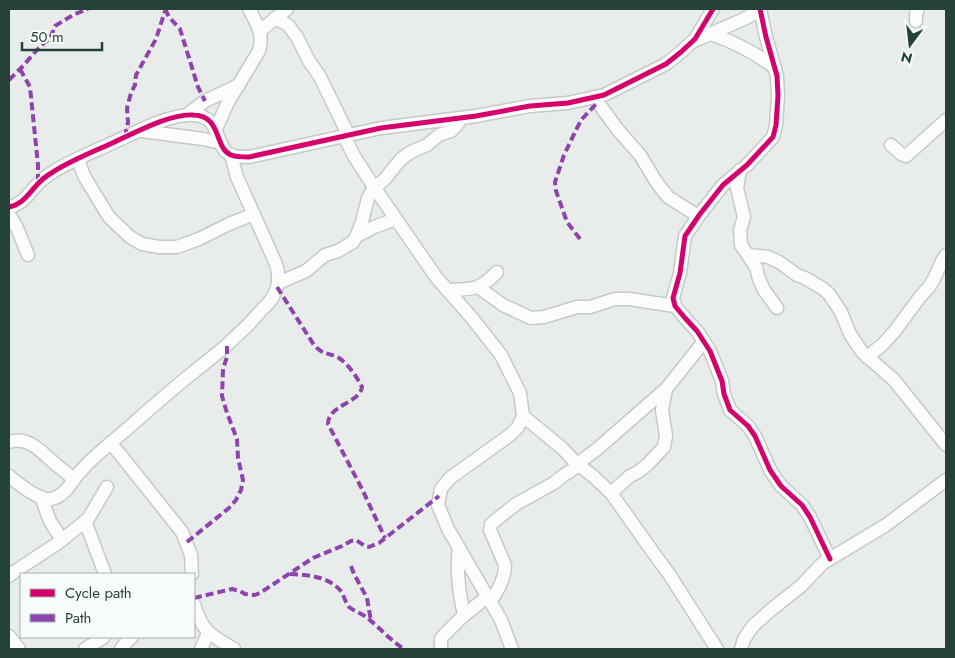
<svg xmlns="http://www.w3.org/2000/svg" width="955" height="658" font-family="Jost,sans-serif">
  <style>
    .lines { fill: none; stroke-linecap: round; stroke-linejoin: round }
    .street-casing { stroke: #c5cac8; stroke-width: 15 }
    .street { stroke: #fcfcfc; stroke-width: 12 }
    .quiet { stroke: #8e44ad; stroke-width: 4; stroke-dasharray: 8 4; stroke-linecap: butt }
    .cycleway-casing { stroke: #f7fbf9; stroke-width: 8 }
    .cycleway { stroke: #d6006c; stroke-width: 5 }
  </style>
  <rect width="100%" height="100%" fill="#e8edeb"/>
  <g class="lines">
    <defs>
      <g id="street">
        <path d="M 760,9 L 766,37 L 777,76 L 778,96 L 776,125 L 773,137 L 747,165 L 723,185 L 700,214 L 685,236 L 680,273 L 673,298 L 675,306 L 685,318 L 697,331 L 710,351 L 722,381 L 724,394 L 730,410 L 748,426 L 755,436 L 770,470 L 781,486 L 802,505 L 810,517 L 830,559"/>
        <path d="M 275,18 L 288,25 L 297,37 L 309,61 L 319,75 L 348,134"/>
        <path d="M 916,21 L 916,14 L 918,9"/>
        <path d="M 260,31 L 287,9"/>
        <path d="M 711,34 C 734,42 756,53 775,68"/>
        <path d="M 692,42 L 728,26 L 744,19 L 760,10"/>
        <path d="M 594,97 L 618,130 L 640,155 L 657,183 L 668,197 L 698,216"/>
        <path d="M 187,115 L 205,101 L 239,85"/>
        <path d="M 216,129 L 228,102 L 259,51 C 264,34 257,24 249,9"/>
        <path d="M 142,131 L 203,139 L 221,143"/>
        <path d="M 344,136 L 354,156 L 374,187 L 436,277 L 472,318 L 501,355 L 520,393 L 523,416 L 518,427 L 510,435 L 450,478 L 441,489 L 438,505 L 448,529 L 501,620 L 512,649"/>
        <path d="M 891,145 L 901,154 L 906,156 L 946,120"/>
        <path d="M 78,159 L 84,176 L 109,217 L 130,237 L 142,244 L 159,247 L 177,247 L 199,239 L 229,224 L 254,214"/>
        <path d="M 740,170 L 737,188 L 744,217 L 740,230 L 741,245 L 756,267 L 759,279 L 764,290 L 777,308"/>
        <path d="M 374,188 L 384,180 L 401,159 L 411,152 L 427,145 L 439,135 L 451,131 L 457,125 L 461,118"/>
        <path d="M 9,207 C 21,205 27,196 35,187 C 40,181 46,176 53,172 C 70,161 90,153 108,145 C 131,135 169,113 194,115 C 222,116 214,148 231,155 C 236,157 243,157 249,157 L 381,128 L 476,116 L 530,106 L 568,103 L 604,95 L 666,64 L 681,52 L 695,39 L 713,9"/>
        <path d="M 9,214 L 17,228 L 28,255"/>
        <path d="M 357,236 L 374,227 L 396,219"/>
        <path d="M 749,255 L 768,257 L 779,262 L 797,275 L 805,278 L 822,288 L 829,294 L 841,312 L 850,334 L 862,352 L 894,380 L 946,445"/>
        <path d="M 278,283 L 306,271 L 325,255 L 338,251 L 353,242 L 357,235 L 362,222 L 368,198 L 374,187"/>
        <path d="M 478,287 L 503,305 L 531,318 L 544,317 L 577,307 L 590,307 L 615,299 L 629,299 L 675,306"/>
        <path d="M 447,290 C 472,289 479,291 497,272"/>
        <path d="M 867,357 L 882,345 L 894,332 L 920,297 L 929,287 L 934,279 L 942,261 L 946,255"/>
        <path d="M 523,416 L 562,448 L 577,464 L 593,476 L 611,493 L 655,555 L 669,574 L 717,649"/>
        <path d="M 9,442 C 27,436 40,450 53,462 C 60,468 67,473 74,479"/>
        <path d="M 110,443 L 119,453 L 182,532 L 191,555 L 192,574"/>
        <path d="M 577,464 L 596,450 L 666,389 L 694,354 L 704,341"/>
        <path d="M 9,476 C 17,483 41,502 51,499 C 65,496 70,484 78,474 C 85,466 92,459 100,452 C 130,427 159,400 190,375 C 214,356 238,337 258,314 C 262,309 267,305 271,300 C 279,287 280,278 276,264 L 237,177 L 231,155"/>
        <path d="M 611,493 L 630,476 L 638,472 L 648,464 L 664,447 L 666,436 L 662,410 L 666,389"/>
        <path d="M 41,497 L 50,521 L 62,540"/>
        <path d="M 85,521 L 105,574"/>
        <path d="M 459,548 C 456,570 459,593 464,615"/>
        <path d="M 9,576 L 14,572 L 58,543 L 88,519 L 107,487"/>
        <path d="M 490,602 C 498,591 505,579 505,565 L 490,530 L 491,524 L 516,504 L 554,483 L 564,475 L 578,466"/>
        <path d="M 194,604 C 202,632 211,635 234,649"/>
        <path d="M 9,636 L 19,649"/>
        <path d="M 85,649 L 104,637"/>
        <path d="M 121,649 L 128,640 L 132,637"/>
        <path d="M 201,649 L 208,633"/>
        <path d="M 441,649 L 441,639 L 444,635 L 463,616 L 487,597"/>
        <path d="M 741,649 L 744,639 L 753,626 L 772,609 L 801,586 L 823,563 L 886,525 L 946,480"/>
      </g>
    </defs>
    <use href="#street" class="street-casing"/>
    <use href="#street" class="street"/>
    <g class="quiet">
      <path d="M 165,9 L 169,17 L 180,29 L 198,87 L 205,101"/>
      <path d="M 20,69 L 30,87 L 38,165 L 38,184"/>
      <path d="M 9,80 L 23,66 L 36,51 L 45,42 L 50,39 L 55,26 L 73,15 L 88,9"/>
      <path d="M 125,137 L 128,122 L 127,108 L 131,93 L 135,85 L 136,75 L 156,39 L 165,11"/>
      <path d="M 580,239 L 567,222 L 556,191 L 555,182 L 564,155 L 577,128 L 582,119 L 598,102"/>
      <path d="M 277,287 L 314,345 C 324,356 328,352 339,358 C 348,364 357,377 362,387 C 360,403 328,405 328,424 L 362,489 L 385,538"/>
      <path d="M 187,542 L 229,508 L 236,500 L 241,490 L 243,480 L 238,458 L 237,439 L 227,413 L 222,396 L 223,369 L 227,357 L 227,345"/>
      <path d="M 351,566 L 354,574 L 367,598 L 371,621"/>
      <path d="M 290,574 C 308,575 327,576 340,590 C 344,595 345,602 349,607 C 354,611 361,613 366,617 C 379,627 390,640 404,649"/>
      <path d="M 194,598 L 232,589 L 240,591 L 245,594 L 255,595 L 260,593 L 313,558 L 342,546 L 351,541 L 356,540 L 365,546 L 369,547 L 379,543 L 439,496"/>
    </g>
    <defs>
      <g id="cycleway">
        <path d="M 760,9 L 766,37 L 777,76 L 778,96 L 776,125 L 773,137 L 747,165 L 723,185 L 700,214 L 685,236 L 680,273 L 673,298 L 675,306 L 685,318 L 697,331 L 710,351 L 722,381 L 724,394 L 730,410 L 748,426 L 755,436 L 770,470 L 781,486 L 802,505 L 810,517 L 830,559"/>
        <path d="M 9,207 C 21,205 27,196 35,187 C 40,181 46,176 53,172 C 70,161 90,153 108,145 C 131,135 169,113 194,115 C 222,116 214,148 231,155 C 236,157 243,157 249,157 L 381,128 L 476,116 L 530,106 L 568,103 L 604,95 L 666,64 L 681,52 L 695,39 L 713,9"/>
      </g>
    </defs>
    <use href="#cycleway" class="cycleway-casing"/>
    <use href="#cycleway" class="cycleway"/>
  </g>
  <rect width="955" height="658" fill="none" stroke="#24423a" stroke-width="20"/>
  <rect x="20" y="573" width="175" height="65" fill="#f7fbf9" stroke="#a3b1ad"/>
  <rect x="30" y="589" width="25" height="8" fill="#d6006c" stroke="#a3b1ad"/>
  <text x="65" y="598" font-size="15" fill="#24423a">Cycle path</text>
  <rect x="30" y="614" width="25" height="8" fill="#8e44ad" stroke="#a3b1ad"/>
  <text x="65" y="623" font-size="15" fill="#24423a">Path</text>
  <g transform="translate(910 45) rotate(195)" stroke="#f7fbf9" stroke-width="4" paint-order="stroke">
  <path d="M0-4L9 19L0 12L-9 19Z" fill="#24423a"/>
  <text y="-8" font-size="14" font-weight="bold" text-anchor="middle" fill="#24423a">N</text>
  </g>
  <path d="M22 42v8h80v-8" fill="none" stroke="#24423a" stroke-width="2.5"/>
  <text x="30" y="42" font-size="15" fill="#24423a" stroke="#f7fbf9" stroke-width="4" paint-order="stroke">50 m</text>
</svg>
